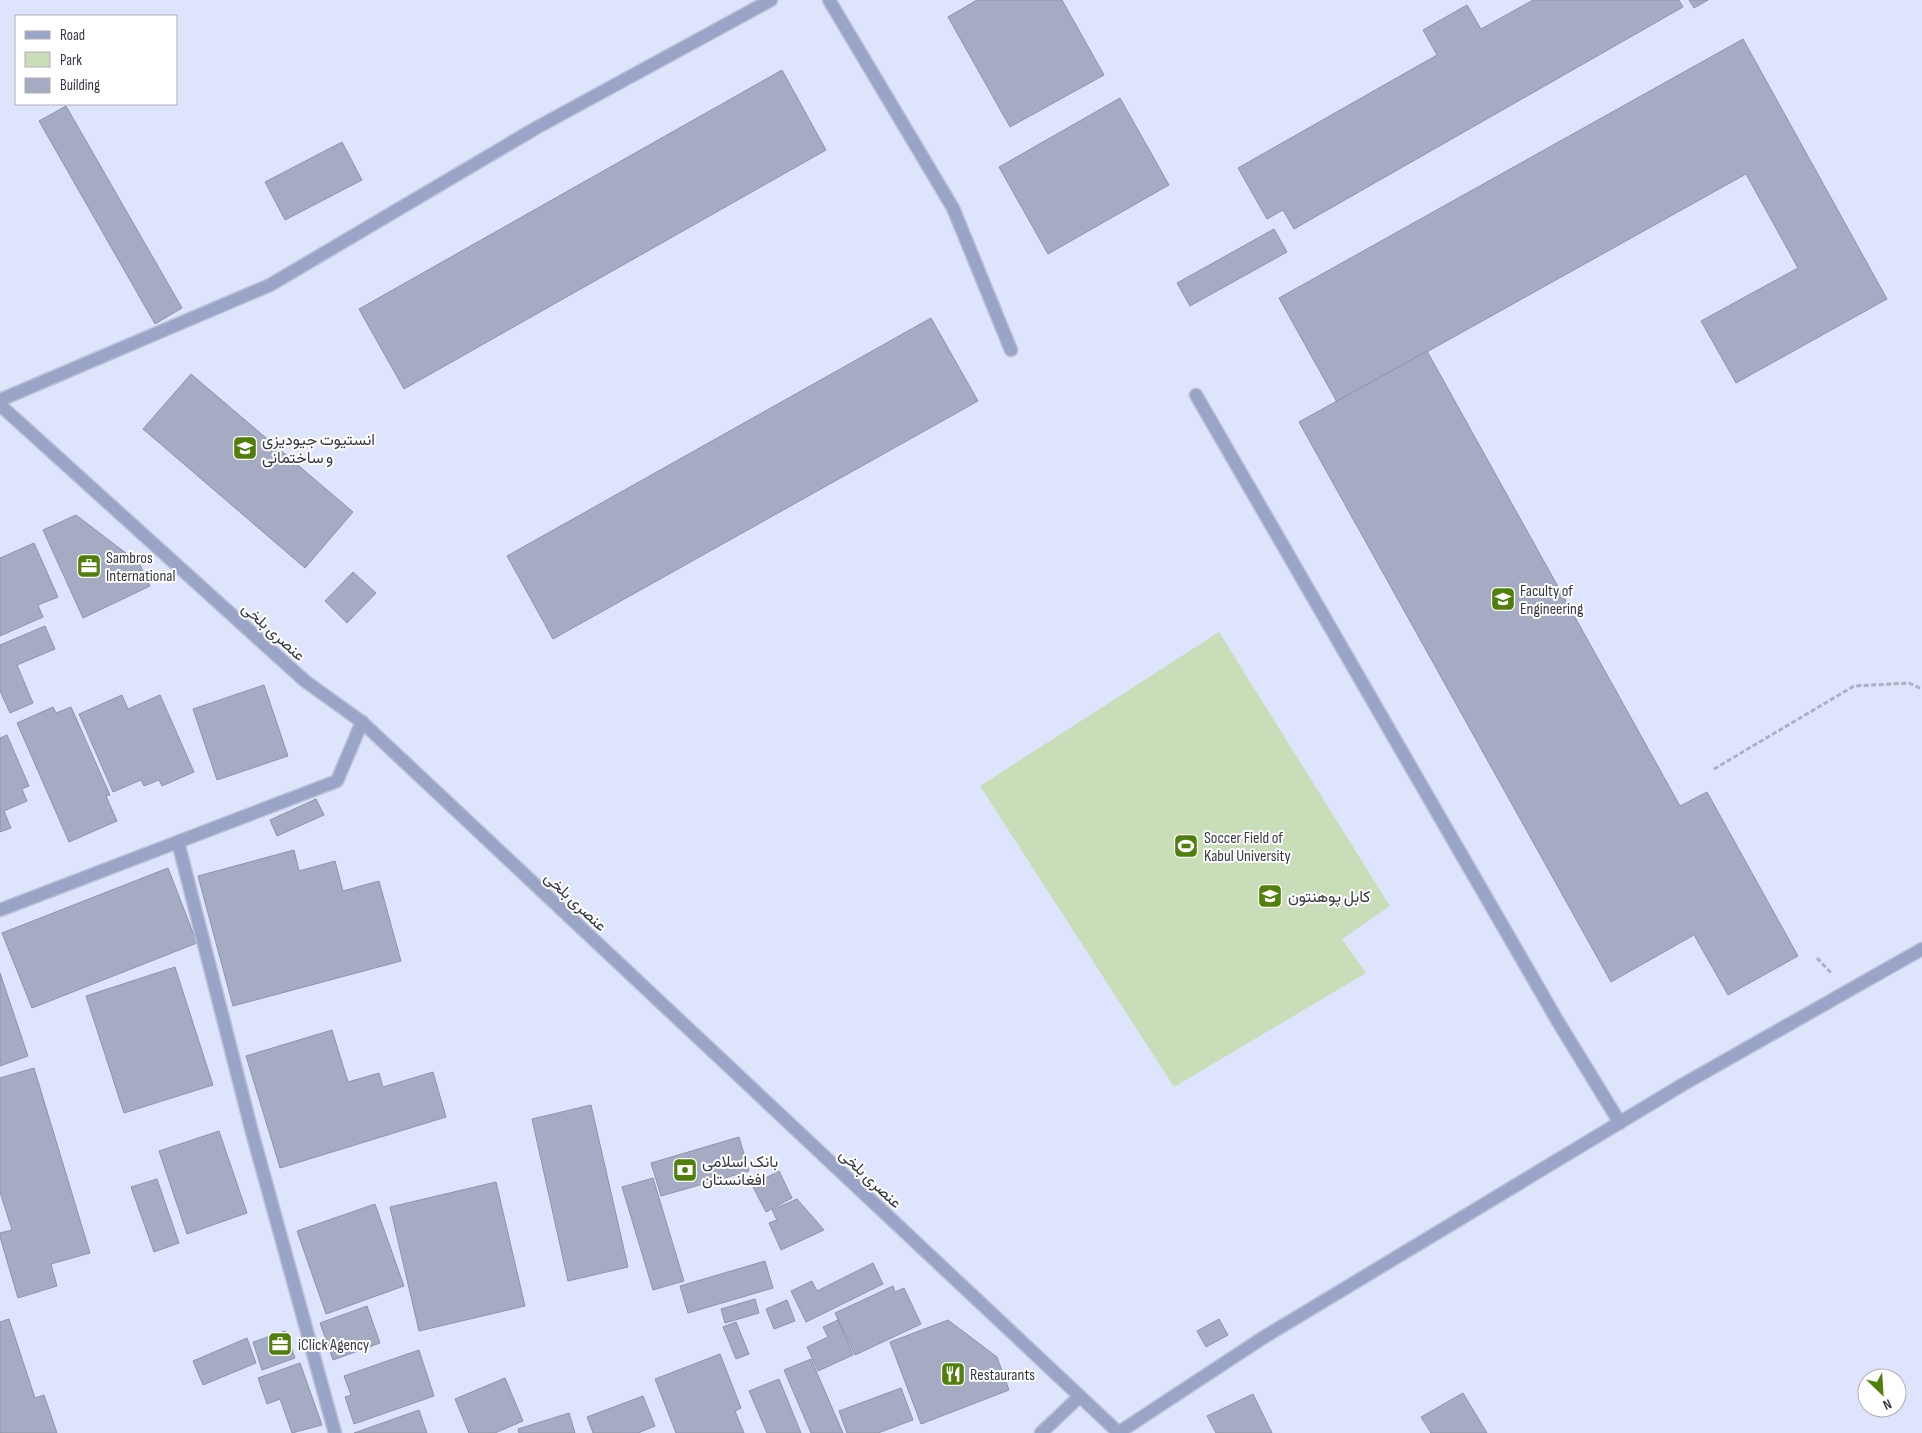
<svg xmlns="http://www.w3.org/2000/svg" width="1922" height="1433" font-family="'Sofia Sans Condensed',Vazirmatn,sans-serif">
  <style>
    .green { fill: #c9ddb9 }
    .building { fill: #a5abc2; stroke: #8e94aa }
    .lines { fill: none; stroke-linecap: round; stroke-linejoin: round }
    .service-casing { stroke: #bcc2d7; stroke-width: 15 }
    .minor-casing { stroke: #bcc2d7; stroke-width: 15 }
    .tertiary-casing { stroke: #bcc2d7; stroke-width: 15 }
    .path { stroke: #abb0c4; stroke-width: 3; stroke-dasharray: 5 2.5; stroke-linecap: butt }
    .service { stroke: #9aa4c7; stroke-width: 12 }
    .minor { stroke: #9aa4c7; stroke-width: 12 }
    .tertiary { stroke: #9aa4c7; stroke-width: 12 }
    .labels { text-anchor: middle; stroke-width: 4; stroke-linejoin: round; paint-order: stroke }
    .poi-label { font-size: 16px; fill: #363842; stroke: #fff; text-anchor: start }
    .street-label { font-size: 16px; fill: #363842; stroke: #fff }
  </style>
  <rect width="100%" height="100%" fill="#dee4fc"/>
  <path class="green" d="M 1219,632 L 1390,906 L 1342,939 L 1366,973 L 1174,1087 L 980,786 Z"/>
  <g class="building">
    <path d="M 977,0 L 1062,0 L 1104,75 L 1010,127 L 948,17 Z"/>
    <path d="M 1533,0 L 1679,0 L 1683,7 L 1294,229 L 1283,210 L 1267,219 L 1238,168 L 1437,55 L 1423,30 L 1467,5 L 1481,29 Z"/>
    <path d="M 1689,0 L 1708,0 L 1694,8 Z"/>
    <path d="M 1743,39 L 1887,299 L 1736,383 L 1701,321 L 1798,268 L 1746,174 L 1337,402 L 1279,298 Z"/>
    <path d="M 782,70 L 826,150 L 404,389 L 359,309 Z"/>
    <path d="M 1120,98 L 1169,185 L 1048,254 L 999,167 Z"/>
    <path d="M 66,106 L 182,308 L 155,324 L 39,121 Z"/>
    <path d="M 342,142 L 362,180 L 285,220 L 265,182 Z"/>
    <path d="M 1274,229 L 1287,252 L 1190,306 L 1177,283 Z"/>
    <path d="M 931,318 L 978,401 L 553,639 L 507,556 Z"/>
    <path d="M 1427,351 L 1680,806 L 1707,792 L 1798,956 L 1728,995 L 1694,935 L 1611,982 L 1299,422 Z"/>
    <path d="M 191,374 L 353,512 L 305,568 L 143,429 Z"/>
    <path d="M 76,515 L 139,563 L 150,586 L 83,618 L 43,530 Z"/>
    <path d="M 34,543 L 58,597 L 38,605 L 43,617 L 0,636 L 0,558 Z"/>
    <path d="M 353,572 L 376,593 L 347,623 L 325,601 Z"/>
    <path d="M 45,626 L 55,649 L 17,665 L 33,703 L 10,713 L 0,691 L 0,645 Z"/>
    <path d="M 264,685 L 288,756 L 217,780 L 193,709 Z"/>
    <path d="M 122,695 L 128,709 L 160,695 L 194,772 L 162,786 L 159,780 L 144,786 L 141,780 L 113,792 L 79,714 Z"/>
    <path d="M 53,707 L 56,713 L 71,707 L 110,795 L 106,796 L 117,821 L 69,842 L 17,723 Z"/>
    <path d="M 7,735 L 29,786 L 22,789 L 27,801 L 4,811 L 11,828 L 0,832 L 0,738 Z"/>
    <path d="M 316,799 L 324,815 L 277,836 L 270,820 Z"/>
    <path d="M 294,850 L 299,871 L 335,861 L 343,891 L 379,881 L 401,961 L 233,1006 L 198,876 Z"/>
    <path d="M 168,868 L 197,943 L 32,1008 L 2,933 Z"/>
    <path d="M 175,967 L 213,1085 L 124,1113 L 86,996 Z"/>
    <path d="M 0,973 L 28,1056 L 0,1066 Z"/>
    <path d="M 332,1030 L 348,1082 L 379,1073 L 383,1087 L 433,1072 L 446,1117 L 280,1168 L 246,1056 Z"/>
    <path d="M 34,1068 L 90,1253 L 51,1264 L 57,1286 L 18,1298 L 0,1237 L 0,1233 L 12,1230 L 0,1192 L 0,1078 Z"/>
    <path d="M 591,1105 L 628,1267 L 568,1281 L 532,1119 Z"/>
    <path d="M 219,1131 L 247,1213 L 187,1234 L 159,1151 Z"/>
    <path d="M 739,1137 L 749,1171 L 661,1196 L 651,1163 Z"/>
    <path d="M 779,1171 L 792,1198 L 766,1212 L 752,1185 Z"/>
    <path d="M 653,1178 L 684,1281 L 653,1290 L 622,1187 Z"/>
    <path d="M 157,1179 L 179,1243 L 154,1252 L 131,1187 Z"/>
    <path d="M 496,1182 L 525,1306 L 419,1331 L 390,1207 Z"/>
    <path d="M 797,1199 L 824,1230 L 781,1250 L 769,1223 L 777,1220 L 772,1210 Z"/>
    <path d="M 375,1204 L 404,1286 L 326,1314 L 297,1231 Z"/>
    <path d="M 765,1261 L 773,1288 L 688,1313 L 680,1286 Z"/>
    <path d="M 873,1263 L 883,1284 L 806,1322 L 791,1291 L 812,1281 L 817,1291 Z"/>
    <path d="M 893,1286 L 895,1292 L 904,1288 L 921,1324 L 855,1355 L 835,1313 Z"/>
    <path d="M 755,1299 L 759,1313 L 725,1323 L 721,1309 Z"/>
    <path d="M 787,1300 L 795,1321 L 774,1329 L 766,1309 Z"/>
    <path d="M 367,1306 L 380,1343 L 333,1360 L 320,1323 Z"/>
    <path d="M 9,1319 L 35,1398 L 44,1395 L 57,1433 L 0,1433 L 0,1322 Z"/>
    <path d="M 1219,1319 L 1228,1335 L 1206,1347 L 1197,1331 Z"/>
    <path d="M 838,1320 L 853,1355 L 818,1371 L 807,1347 L 828,1337 L 823,1327 Z"/>
    <path d="M 948,1320 L 997,1357 L 1009,1390 L 921,1424 L 890,1342 Z"/>
    <path d="M 736,1322 L 749,1354 L 736,1359 L 723,1327 Z"/>
    <path d="M 285,1331 L 295,1358 L 262,1370 L 253,1342 Z"/>
    <path d="M 247,1338 L 256,1363 L 203,1385 L 193,1361 Z"/>
    <path d="M 419,1350 L 434,1396 L 354,1424 L 345,1397 L 351,1395 L 344,1376 Z"/>
    <path d="M 720,1354 L 741,1408 L 735,1411 L 744,1433 L 676,1433 L 655,1379 Z"/>
    <path d="M 811,1359 L 843,1433 L 811,1433 L 784,1370 Z"/>
    <path d="M 300,1363 L 322,1425 L 292,1433 L 280,1399 L 267,1404 L 258,1378 Z"/>
    <path d="M 505,1378 L 523,1421 L 495,1433 L 469,1433 L 455,1399 Z"/>
    <path d="M 779,1379 L 801,1433 L 767,1433 L 749,1391 Z"/>
    <path d="M 901,1388 L 913,1420 L 878,1433 L 847,1433 L 839,1411 Z"/>
    <path d="M 1463,1393 L 1487,1433 L 1431,1433 L 1421,1417 Z"/>
    <path d="M 1253,1394 L 1272,1433 L 1216,1433 L 1207,1416 Z"/>
    <path d="M 643,1396 L 655,1426 L 638,1433 L 593,1433 L 587,1417 Z"/>
    <path d="M 419,1410 L 427,1433 L 354,1433 Z"/>
    <path d="M 569,1413 L 575,1433 L 519,1433 L 518,1429 Z"/>
  </g>
  <g class="lines">
    <defs>
      <g id="service">
        <path d="M 829,0 L 953,208 L 1011,350"/>
        <path d="M 1196,395 L 1557,1020 L 1620,1123"/>
        <path d="M 1118,1433 L 1261,1339 L 1682,1085 L 1922,949"/>
      </g>
      <g id="minor">
        <path d="M 0,400 L 270,285 L 536,128 L 771,0"/>
        <path d="M 178,842 L 252,1132 L 335,1433"/>
        <path d="M 0,910 L 337,781 L 362,722"/>
        <path d="M 1041,1433 L 1079,1397"/>
      </g>
      <path id="tertiary" d="M 0,405 L 305,681 L 362,722 L 1119,1433"/>
    </defs>
    <use href="#service" class="service-casing"/>
    <use href="#minor" class="minor-casing"/>
    <use href="#tertiary" class="tertiary-casing"/>
    <g class="path">
      <path d="M 1714,769 L 1854,686 L 1909,683 L 1922,689"/>
      <path d="M 1817,958 L 1832,974"/>
    </g>
    <use href="#service" class="service"/>
    <use href="#minor" class="minor"/>
    <use href="#tertiary" class="tertiary"/>
  </g>
  <defs>
    <symbol id="university-square" viewBox="-11 -11 22 22"><rect x="-9" y="-9" width="18" height="18" rx="4" fill="#507f0a" stroke="#fff"/><path d="M0-5L7-2L0 1L-7-2ZM-4 1L0 2.5L4 1V4Q0 6-4 4Z" fill="#fff"/></symbol>
    <symbol id="office-square" viewBox="-11 -11 22 22"><rect x="-9" y="-9" width="18" height="18" rx="4" fill="#507f0a" stroke="#fff"/><path d="M-6-3h4V-5.5h4V-3h4V5H-6ZM-1-4.5V-3h2v-1.5ZM-6 0V1H6V0Z" fill="#fff"/></symbol>
    <symbol id="stadium-square" viewBox="-11 -11 22 22"><rect x="-9" y="-9" width="18" height="18" rx="4" fill="#507f0a" stroke="#fff"/><path d="M0-5a6.5 5 0 1 0 0 10a6.5 5 0 1 0 0-10ZM-3.5-1.8h7v3.6h-7Z" fill="#fff"/></symbol>
    <symbol id="bank-square" viewBox="-11 -11 22 22"><rect x="-9" y="-9" width="18" height="18" rx="4" fill="#507f0a" stroke="#fff"/><path d="M-6-4H6V4H-6ZM0-2.3a2.3 2.3 0 1 0 0 4.6a2.3 2.3 0 1 0 0-4.6Z" fill="#fff"/></symbol>
    <symbol id="restaurant-square" viewBox="-11 -11 22 22"><rect x="-9" y="-9" width="18" height="18" rx="4" fill="#507f0a" stroke="#fff"/><path d="M-5-6h1v4h1v-4h1v4h1v-4h1v5L-1.5 .5V6h-2V.5L-5-1ZM5-6V6H3V1.5H1.5Q1.5-4 5-6Z" fill="#fff"/></symbol>
  </defs>
  <g fill-rule="evenodd">
    <use href="#university-square" x="231" y="434" width="28" height="28"/>
    <use href="#office-square" x="75" y="552" width="28" height="28"/>
    <use href="#university-square" x="1489" y="585" width="28" height="28"/>
    <use href="#stadium-square" x="1172" y="832" width="28" height="28"/>
    <use href="#university-square" x="1256" y="882" width="28" height="28"/>
    <use href="#bank-square" x="671" y="1156" width="28" height="28"/>
    <use href="#office-square" x="266" y="1330" width="28" height="28"/>
    <use href="#restaurant-square" x="939" y="1360" width="28" height="28"/>
  </g>
  <g class="labels">
    <g class="poi-label">
      <text x="262" y="445">انستیوت جیودیزی<tspan x="262" dy="18">و ساختمانی</tspan></text>
      <text x="106" y="563">Sambros<tspan x="106" dy="18">International</tspan></text>
      <text x="1520" y="596">Faculty of<tspan x="1520" dy="18">Engineering</tspan></text>
      <text x="1204" y="843">Soccer Field of<tspan x="1204" dy="18">Kabul University</tspan></text>
      <text x="1288" y="902">کابل پوهنتون</text>
      <text x="702" y="1167">بانک اسلامی<tspan x="702" dy="18">افغانستان</tspan></text>
      <text x="298" y="1350">iClick Agency</text>
      <text x="970" y="1380">Restaurants</text>
    </g>
    <g class="street-label">
      <text transform="translate(274 631) rotate(42)" y="6">عنصری بلخی</text>
      <text transform="translate(576 901) rotate(43)" y="6">عنصری بلخی</text>
      <text transform="translate(871 1178) rotate(43)" y="6">عنصری بلخی</text>
    </g>
  </g>
  <rect x="15" y="15" width="162" height="90" fill="#ffffff" stroke="#afafb3"/>
  <rect x="25" y="31" width="25" height="8" fill="#9aa4c7" stroke="#afafb3"/>
  <text x="60" y="40" font-size="15" fill="#363842">Road</text>
  <rect x="25" y="52" width="25" height="15" fill="#c9ddb9" stroke="#afafb3"/>
  <text x="60" y="65" font-size="15" fill="#363842">Park</text>
  <rect x="25" y="78" width="25" height="15" fill="#a5abc2" stroke="#afafb3"/>
  <text x="60" y="90" font-size="15" fill="#363842">Building</text>
  <g transform="translate(1882 1393) rotate(155)"><circle r="24" fill="#ffffff" stroke="#afafb3"/>
  <path d="M0-4L9 19L0 12L-9 19Z" fill="#507f0a"/>
  <text y="-8" font-size="14" font-weight="bold" text-anchor="middle" fill="#363842">N</text>
  </g>
</svg>
